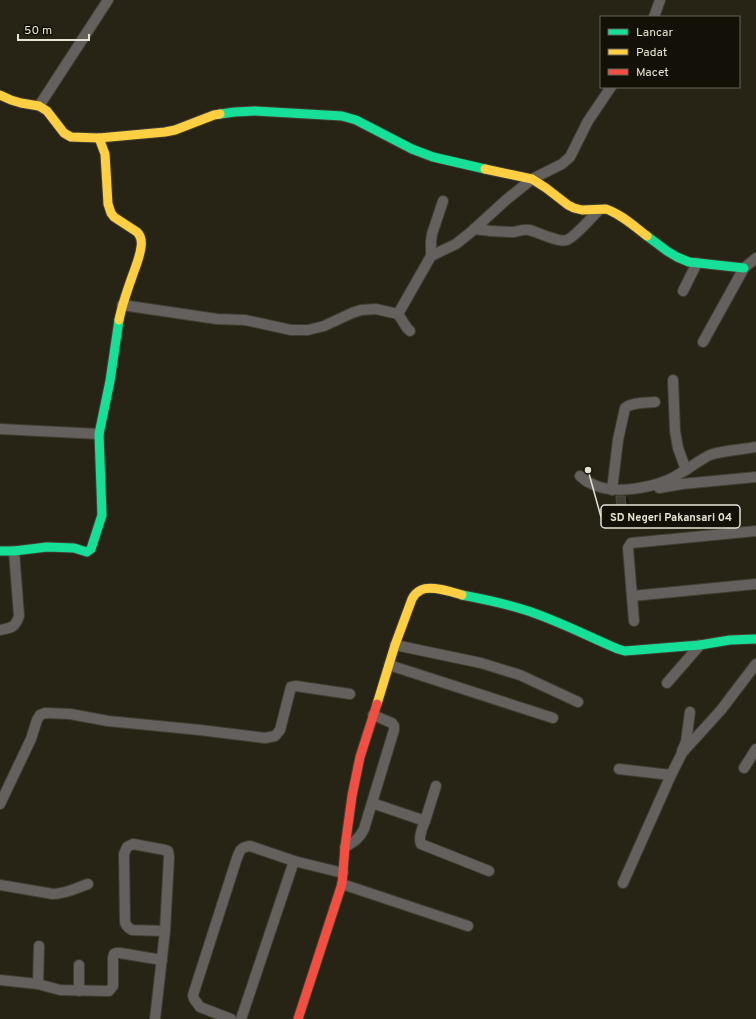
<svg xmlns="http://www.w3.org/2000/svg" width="756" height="1019" font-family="Overpass,sans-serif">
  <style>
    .building { fill: #403d32; stroke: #504d41; filter: url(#shadow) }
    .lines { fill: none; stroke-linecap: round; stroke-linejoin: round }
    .street-casing { stroke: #403e32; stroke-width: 12 }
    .fast-casing { stroke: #403e32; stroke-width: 11 }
    .slow-casing { stroke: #403e32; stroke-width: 11 }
    .jam-casing { stroke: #403e32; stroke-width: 11 }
    .street { stroke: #64605d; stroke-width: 10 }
    .fast { stroke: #16e098; stroke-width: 9 }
    .slow { stroke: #ffcf43; stroke-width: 9 }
    .jam { stroke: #f24e42; stroke-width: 9 }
    .leader { fill: none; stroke: #e6e3d4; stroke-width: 1.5 }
    .callout-dot { fill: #e6e3d4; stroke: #131107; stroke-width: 1.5 }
    .callout { fill: #131107; stroke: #e6e3d4; stroke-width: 1.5 }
    .callout-label { font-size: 11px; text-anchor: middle; font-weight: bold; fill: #e6e3d4 }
  </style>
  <defs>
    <filter id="shadow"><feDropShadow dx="2.5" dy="2.5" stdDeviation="1" flood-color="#0009"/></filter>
  </defs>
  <rect width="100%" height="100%" fill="#272416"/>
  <path class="building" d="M 616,496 L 625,496 L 627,515 L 618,516 Z"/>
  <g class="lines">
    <defs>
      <g id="street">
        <path d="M 654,17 L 660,0"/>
        <path d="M 39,106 L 108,0"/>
        <path d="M 474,229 C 487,231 501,232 514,232 C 519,231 524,229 529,230 C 538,232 559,243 567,240 C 575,237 592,217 599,210"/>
        <path d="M 431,256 L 456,244 L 471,232 L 506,200 L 532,179 L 562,164 L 570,157 L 588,121 L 611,87"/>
        <path d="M 683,291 L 697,263"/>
        <path d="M 122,305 L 217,319 L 245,320 L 291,330 L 308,330 L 324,326 L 352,313 L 361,310 L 376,309 L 398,314 L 407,328 L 410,331"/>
        <path d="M 398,314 L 431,256 L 431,242 L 432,234 L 443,201"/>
        <path d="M 703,342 L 744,268 L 756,258"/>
        <path d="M 673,380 L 675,431 L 678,448 L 686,470"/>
        <path d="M 0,429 L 99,434"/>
        <path d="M 580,476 C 583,478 586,482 590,483 C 611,495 646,489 668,480 C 673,478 679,474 684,471 C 693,466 701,459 710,455 C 725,450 741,450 756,447"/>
        <path d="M 659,488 L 682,484 L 756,477"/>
        <path d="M 612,490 L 618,440 L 625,408 C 632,402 646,403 655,402"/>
        <path d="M 632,596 L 756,584"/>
        <path d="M 634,621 L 628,548 L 631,543 L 756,531"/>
        <path d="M 0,630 C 11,628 15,628 19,616 L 14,551"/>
        <path d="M 395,645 L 481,663 L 520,675 L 578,702"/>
        <path d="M 389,665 L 553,718"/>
        <path d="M 667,683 L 700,645"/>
        <path d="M 682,751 L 686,742 L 690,712"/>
        <path d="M 744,768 L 756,749"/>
        <path d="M 619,769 L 671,775"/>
        <path d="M 372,803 L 425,821 C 422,828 418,838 421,844 L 489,871"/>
        <path d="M 0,804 L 31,739 L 37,720 L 40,715 L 45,713 L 70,714 L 108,721 L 200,730 L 265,738 L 275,736 L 280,730 L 291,687 L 296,686 L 350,694"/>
        <path d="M 425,821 L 436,786"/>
        <path d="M 345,847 C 354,842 360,838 364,829 L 394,730 L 394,726 L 392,723 L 373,715"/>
        <path d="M 623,883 L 671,775 L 682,753 L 721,710 L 756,664"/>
        <path d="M 342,884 L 468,926"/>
        <path d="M 0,885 L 53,894 C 66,894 76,888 88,884"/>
        <path d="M 0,980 L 38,984 L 60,990 L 109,991 L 113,986 L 113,958 L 114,954 L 116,953 L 120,953 L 162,960"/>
        <path d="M 38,984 L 39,946"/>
        <path d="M 79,991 L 79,965"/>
        <path d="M 155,1019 L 165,931 L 169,857 L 168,851 L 165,850 L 133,844 L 127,847 L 124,854 L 125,922 C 126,926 128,928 132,930 L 165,931"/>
        <path d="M 231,1019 L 200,1007 L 194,999 L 193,995 L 237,858 C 240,850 241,847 250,846 L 294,861 L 343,873"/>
        <path d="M 241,1019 L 294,861"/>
      </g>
      <g id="fast">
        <path d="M 220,114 L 235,112 L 255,111 L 342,116 L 356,120 L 412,149 L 433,157 L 485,169"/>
        <path d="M 647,236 L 667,251 L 677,257 L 689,262 L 744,268"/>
        <path d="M 0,551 L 14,551 L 47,547 L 74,548 L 87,552 L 91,549 L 102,515 L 99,434 L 110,381 L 119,320"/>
        <path d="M 462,595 C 483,599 504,603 525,610 C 557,620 587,636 618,649 L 625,651 L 700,645 L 730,640 L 756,639"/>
      </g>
      <g id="slow">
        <path d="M 0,95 L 11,100 L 21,103 L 39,106 L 47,111 L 64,133 L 71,137 L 99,138 L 165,132 L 175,130 L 214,115 L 220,114"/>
        <path d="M 99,138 L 105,154 L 108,204 L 111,213 L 114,217 L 137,232 C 141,236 142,241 141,247 C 140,257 135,268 132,277 C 127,291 122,305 119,320"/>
        <path d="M 485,169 L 532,179 L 546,188 L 568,205 L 574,208 L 582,210 L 606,209 C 621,214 635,227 647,236"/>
        <path d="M 377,704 L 395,645 L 412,599 C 414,595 417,592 421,590 C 431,585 452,592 462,595"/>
      </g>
      <path id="jam" d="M 298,1019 L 342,884 L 345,847 L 352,796 L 360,757 L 377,704"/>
    </defs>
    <use href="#street" class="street-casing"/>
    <use href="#fast" class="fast-casing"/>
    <use href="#slow" class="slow-casing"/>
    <use href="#jam" class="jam-casing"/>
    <use href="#street" class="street"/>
    <use href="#fast" class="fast"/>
    <use href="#slow" class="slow"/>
    <use href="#jam" class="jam"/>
  </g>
  <path class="leader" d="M588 470L601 517"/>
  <circle class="callout-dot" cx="588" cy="470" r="4"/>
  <rect class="callout" x="601" y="505" width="139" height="23" rx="4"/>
  <g class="callout-label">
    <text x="671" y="521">SD Negeri Pakansari 04</text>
  </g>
  <rect x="600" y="16" width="140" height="72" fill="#131107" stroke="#676559"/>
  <rect x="608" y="29" width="20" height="6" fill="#16e098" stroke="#676559"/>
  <text x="636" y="36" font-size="12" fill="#e6e3d4">Lancar</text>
  <rect x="608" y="49" width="20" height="6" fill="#ffcf43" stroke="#676559"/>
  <text x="636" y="56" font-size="12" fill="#e6e3d4">Padat</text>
  <rect x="608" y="69" width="20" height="6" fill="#f24e42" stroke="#676559"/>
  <text x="636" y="76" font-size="12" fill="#e6e3d4">Macet</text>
  <path d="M18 34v6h71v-6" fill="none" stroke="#e6e3d4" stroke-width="2"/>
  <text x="24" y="34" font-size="12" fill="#e6e3d4" stroke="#131107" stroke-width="3" paint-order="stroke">50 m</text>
</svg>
